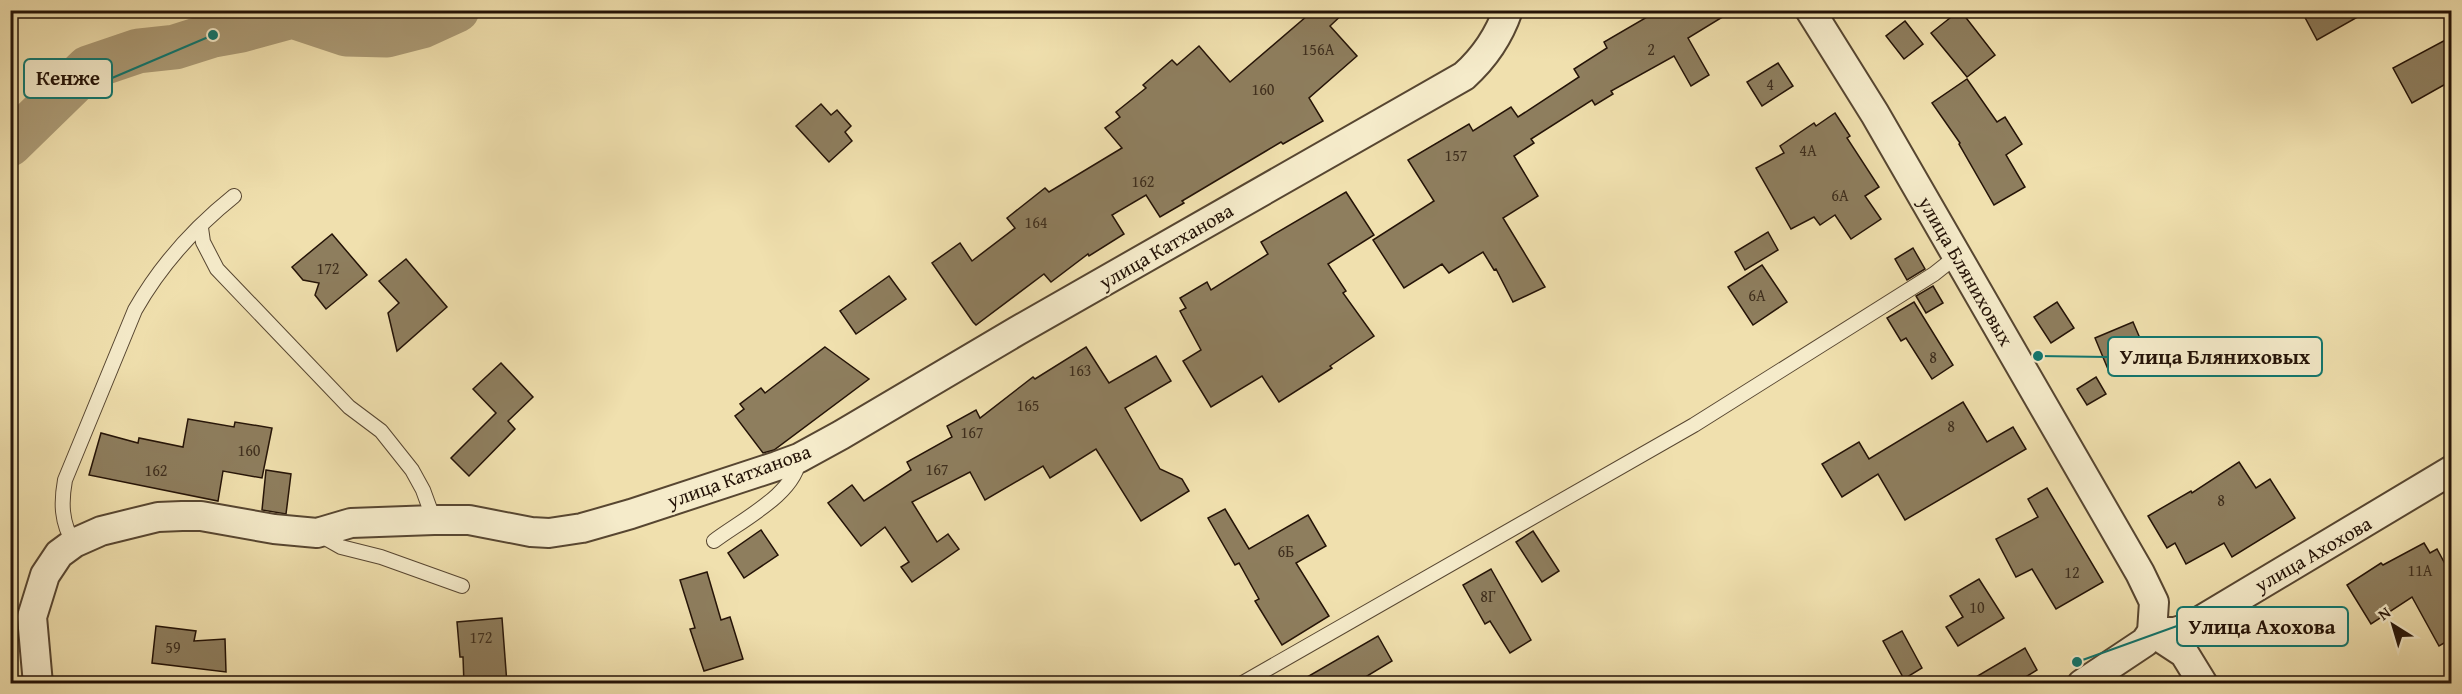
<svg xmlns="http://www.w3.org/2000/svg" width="2462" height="694" font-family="'Gentium Book Plus',serif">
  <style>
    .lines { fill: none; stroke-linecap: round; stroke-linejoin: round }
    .river { stroke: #ab9a75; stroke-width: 45 }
    .building { fill: #8e7e5e; stroke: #241307; stroke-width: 1.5 }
    .lane-casing { stroke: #574631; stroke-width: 16 }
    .street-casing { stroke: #574631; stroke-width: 32 }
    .lane { stroke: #f5ebca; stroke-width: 14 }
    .street { stroke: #f5ebca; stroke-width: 28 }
    .labels { text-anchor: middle; stroke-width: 4.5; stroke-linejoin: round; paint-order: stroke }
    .number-label { font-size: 16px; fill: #3e2e1d }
    .street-label { font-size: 20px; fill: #241307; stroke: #f5ebca }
    .leader { fill: none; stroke: #0f766e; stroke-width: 2 }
    .callout-dot { fill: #0f766e; stroke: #f5ebca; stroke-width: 2 }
    .callout { fill: #f5ebca; stroke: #0f766e; stroke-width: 2 }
    .callout-label { font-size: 21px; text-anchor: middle; font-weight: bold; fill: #241307 }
  </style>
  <rect width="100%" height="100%" fill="#f0e0ae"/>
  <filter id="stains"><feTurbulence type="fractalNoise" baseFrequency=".00333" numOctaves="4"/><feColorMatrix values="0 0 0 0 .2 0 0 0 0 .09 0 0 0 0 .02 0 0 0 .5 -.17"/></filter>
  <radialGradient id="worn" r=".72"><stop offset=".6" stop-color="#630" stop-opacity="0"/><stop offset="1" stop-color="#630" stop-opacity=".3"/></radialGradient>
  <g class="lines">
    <path class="river" d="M 10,144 L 88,68 L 138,51 L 175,47 L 213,35 L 241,30 L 292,16 L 346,34 L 387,35 L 422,26 L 457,10"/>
  </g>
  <g class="building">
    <path d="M 1314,10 L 1347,10 L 1330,26 L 1357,56 L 1309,98 L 1323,121 L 1283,144 L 1281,142 L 1266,151 L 1182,201 L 1184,203 L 1160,217 L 1146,195 L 1112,215 L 1124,234 L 1089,256 L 1088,254 L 1051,282 L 1044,274 L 976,325 L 973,322 L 932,263 L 960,243 L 972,261 L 1015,228 L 1007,218 L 1045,188 L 1049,192 L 1122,148 L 1105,128 L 1120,117 L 1116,112 L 1146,88 L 1143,85 L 1172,60 L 1177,65 L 1199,46 L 1230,82 Z"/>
    <path d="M 1659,10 L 1734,10 L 1688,38 L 1709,75 L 1691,86 L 1674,56 L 1611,91 L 1613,94 L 1595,105 L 1592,100 L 1531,139 L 1534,143 L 1514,156 L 1538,196 L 1503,218 L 1545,287 L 1513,302 L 1496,269 L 1494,270 L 1483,252 L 1449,273 L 1442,264 L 1404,288 L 1373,240 L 1434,201 L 1408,160 L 1469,124 L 1473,131 L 1511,107 L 1518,117 L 1579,77 L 1574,69 L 1607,48 L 1604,42 Z"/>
    <path d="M 1960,10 L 1995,55 L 1967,77 L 1931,33 Z"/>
    <path d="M 2301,10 L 2370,10 L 2317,40 Z"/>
    <path d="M 1905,21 L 1923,44 L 1904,59 L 1886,36 Z"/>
    <path d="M 2451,37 L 2451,81 L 2412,103 L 2393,68 Z"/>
    <path d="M 1778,63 L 1793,86 L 1762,106 L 1747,82 Z"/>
    <path d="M 1967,79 L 1997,122 L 2005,117 L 2022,144 L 2006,155 L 2025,187 L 1994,205 L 1959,144 L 1960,143 L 1932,103 Z"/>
    <path d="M 821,104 L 831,115 L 837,110 L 851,126 L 845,132 L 852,141 L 829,162 L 796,126 Z"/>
    <path d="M 1835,113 L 1850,136 L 1847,138 L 1879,187 L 1865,196 L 1881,219 L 1851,239 L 1835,215 L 1820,225 L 1814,217 L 1791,229 L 1756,168 L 1784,153 L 1780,146 L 1814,123 L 1816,126 Z"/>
    <path d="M 1346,192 L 1374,235 L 1328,264 L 1346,291 L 1343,293 L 1374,336 L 1330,366 L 1332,368 L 1279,402 L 1262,376 L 1211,407 L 1183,361 L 1201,350 L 1180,311 L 1186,308 L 1180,298 L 1207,282 L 1211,290 L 1268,254 L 1261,242 Z"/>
    <path d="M 1768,232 L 1778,250 L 1745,270 L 1735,252 Z"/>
    <path d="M 332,234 L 367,275 L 326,309 L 315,295 L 319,283 L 303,280 L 292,267 Z"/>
    <path d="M 1913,248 L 1925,269 L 1907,280 L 1895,259 Z"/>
    <path d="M 406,259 L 447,307 L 397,351 L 388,313 L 399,303 L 379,281 Z"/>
    <path d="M 1762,265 L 1787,302 L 1753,325 L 1728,287 Z"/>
    <path d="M 889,276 L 906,299 L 856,334 L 840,311 Z"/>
    <path d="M 1933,286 L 1943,303 L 1926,313 L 1916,296 Z"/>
    <path d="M 1914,302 L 1953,365 L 1932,379 L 1906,338 L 1901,341 L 1887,318 Z"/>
    <path d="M 2057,302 L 2074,328 L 2051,343 L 2034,317 Z"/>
    <path d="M 2133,322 L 2148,357 L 2110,374 L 2095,338 Z"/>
    <path d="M 825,347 L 869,379 L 774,450 L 763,453 L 735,416 L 744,409 L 740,404 L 761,388 L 765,393 Z"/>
    <path d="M 1086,347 L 1109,383 L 1156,356 L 1171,381 L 1125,408 L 1160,469 L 1182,479 L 1189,491 L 1141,521 L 1096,449 L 1050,478 L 1043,466 L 985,500 L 970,472 L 912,502 L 937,542 L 948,534 L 959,549 L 912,582 L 901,567 L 909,562 L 885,527 L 861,546 L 828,503 L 852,485 L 864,501 L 911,470 L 907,462 L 952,437 L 947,426 L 976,410 L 980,418 L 1033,377 L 1035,379 Z"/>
    <path d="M 501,363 L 533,397 L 508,421 L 515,429 L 469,476 L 451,458 L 496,413 L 473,389 Z"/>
    <path d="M 2096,377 L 2106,394 L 2087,405 L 2077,389 Z"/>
    <path d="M 1963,402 L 1987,442 L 2013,427 L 2026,449 L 1905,520 L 1878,474 L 1842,497 L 1822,464 L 1859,442 L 1869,459 Z"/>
    <path d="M 188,419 L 234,427 L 235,422 L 272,428 L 262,478 L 223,471 L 218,501 L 89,475 L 101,433 L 138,443 L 139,438 L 183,447 Z"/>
    <path d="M 2239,462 L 2256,488 L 2270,479 L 2295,518 L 2232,557 L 2224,543 L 2186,564 L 2175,543 L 2167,548 L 2148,516 L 2191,491 L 2192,493 Z"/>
    <path d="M 266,470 L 291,474 L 286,514 L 262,510 Z"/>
    <path d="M 2047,488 L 2103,582 L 2056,609 L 2032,569 L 2016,577 L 1996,539 L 2038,517 L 2028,499 Z"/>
    <path d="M 1225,509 L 1249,549 L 1308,515 L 1326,546 L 1296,563 L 1329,616 L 1282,645 L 1255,601 L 1259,599 L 1239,563 L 1235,565 L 1208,518 Z"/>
    <path d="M 761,530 L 778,555 L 744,578 L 728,553 Z"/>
    <path d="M 1533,531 L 1559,571 L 1542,582 L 1516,542 Z"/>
    <path d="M 2424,543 L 2430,553 L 2437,549 L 2451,575 L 2451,639 L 2439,646 L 2412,597 L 2371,624 L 2347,585 L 2381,563 L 2383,565 Z"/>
    <path d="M 1491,569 L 1531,640 L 1510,653 L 1490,621 L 1485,624 L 1463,585 Z"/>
    <path d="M 707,572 L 721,620 L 730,617 L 743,659 L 704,671 L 690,629 L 695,628 L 680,580 Z"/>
    <path d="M 1979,579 L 2004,618 L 1958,646 L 1946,627 L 1963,617 L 1950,596 Z"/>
    <path d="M 502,618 L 507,684 L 464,684 L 463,657 L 460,657 L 457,622 Z"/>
    <path d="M 156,626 L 196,631 L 194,641 L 225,639 L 226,672 L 152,663 Z"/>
    <path d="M 1902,631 L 1922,668 L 1904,679 L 1883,641 Z"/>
    <path d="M 1378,636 L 1392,661 L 1354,684 L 1295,684 Z"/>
    <path d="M 2025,648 L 2037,670 L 2014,684 L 1964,684 Z"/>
  </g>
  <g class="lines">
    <defs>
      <g id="lane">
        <path d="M 201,228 L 203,242 L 217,269 L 349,407 L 381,431 L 412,470 L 423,490 L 434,520"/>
        <path d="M 318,534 L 341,547 L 381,557 L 462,586"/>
        <path d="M 714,541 C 740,521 797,493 799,458"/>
        <path d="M 74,543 C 61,523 61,502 65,480 L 135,310 C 160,266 194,228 234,196"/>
        <path d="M 1241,684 L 1694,425 L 1934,274 L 1958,255"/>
      </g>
      <g id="street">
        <path d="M 1810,10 L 1875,114 L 2140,573 L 2154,602 L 2152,632 L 2145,642 L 2082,684"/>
        <path d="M 2152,632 L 2175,632 L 2188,628 L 2452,470"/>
        <path d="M 2152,632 L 2184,653 L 2203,684"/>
        <path d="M 38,684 L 32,617 L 45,575 L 59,554 L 74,543 L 101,531 L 158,517 L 182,516 L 201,516 L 274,529 L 317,533 L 351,523 L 434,520 L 469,520 L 531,532 L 549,533 L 582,528 L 631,514 L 777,466 L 799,458 L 841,435 L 1017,331 L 1464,76 C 1484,58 1499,36 1508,10"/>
      </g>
    </defs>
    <use href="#lane" class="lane-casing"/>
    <use href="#street" class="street-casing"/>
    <use href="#lane" class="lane"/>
    <use href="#street" class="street"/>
  </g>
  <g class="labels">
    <g class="number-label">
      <text x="1318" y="55">156А</text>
      <text x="1651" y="55">2</text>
      <text x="1770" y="90">4</text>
      <text x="1263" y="95">160</text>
      <text x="1808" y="156">4А</text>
      <text x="1456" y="161">157</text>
      <text x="1143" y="187">162</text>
      <text x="1840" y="201">6А</text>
      <text x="1036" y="228">164</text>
      <text x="328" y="274">172</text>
      <text x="1757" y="301">6А</text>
      <text x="1933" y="363">8</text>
      <text x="1080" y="376">163</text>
      <text x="1028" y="411">165</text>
      <text x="1951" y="432">8</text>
      <text x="972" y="438">167</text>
      <text x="249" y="456">160</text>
      <text x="937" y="475">167</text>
      <text x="156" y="476">162</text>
      <text x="2221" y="506">8</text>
      <text x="1286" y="557">6Б</text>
      <text x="2420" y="576">11А</text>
      <text x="2072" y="578">12</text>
      <text x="1488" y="602">8Г</text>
      <text x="1977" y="613">10</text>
      <text x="481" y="643">172</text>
      <text x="173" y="653">59</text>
    </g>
    <g class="street-label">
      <text transform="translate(1166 246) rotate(-30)" y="7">улица Катханова</text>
      <text transform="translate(1966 271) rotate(60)" y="7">улица Бляниховых</text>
      <text transform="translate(739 476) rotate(-20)" y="7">улица Катханова</text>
      <text transform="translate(2313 554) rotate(-30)" y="7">улица Ахохова</text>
    </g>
  </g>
  <path class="leader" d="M213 35L112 78M2038 356L2108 357M2077 662L2177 626"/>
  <g class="callout-dot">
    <circle cx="213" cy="35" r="6"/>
    <circle cx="2038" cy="356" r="6"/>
    <circle cx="2077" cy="662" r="6"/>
  </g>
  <g class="callout">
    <rect x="24" y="59" width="88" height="39" rx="6"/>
    <rect x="2108" y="337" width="214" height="39" rx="6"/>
    <rect x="2177" y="607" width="171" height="39" rx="6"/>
  </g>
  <g class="callout-label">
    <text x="68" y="85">Кенже</text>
    <text x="2215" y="364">Улица Бляниховых</text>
    <text x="2262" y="634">Улица Ахохова</text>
  </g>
  <rect width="2462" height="694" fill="none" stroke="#f0e0ae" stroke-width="36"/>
  <rect x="12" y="12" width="2438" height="670" fill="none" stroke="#241307" stroke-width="3"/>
  <rect x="18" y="18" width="2426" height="658" fill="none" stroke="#241307" stroke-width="1.5"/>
  <g transform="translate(2393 625) rotate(323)" stroke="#f5ebca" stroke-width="4.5" paint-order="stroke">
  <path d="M0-4.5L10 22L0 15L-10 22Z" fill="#241307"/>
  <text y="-9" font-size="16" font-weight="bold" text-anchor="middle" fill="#241307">N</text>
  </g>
  <rect width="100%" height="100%" filter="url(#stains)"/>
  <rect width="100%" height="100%" fill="url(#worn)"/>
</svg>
